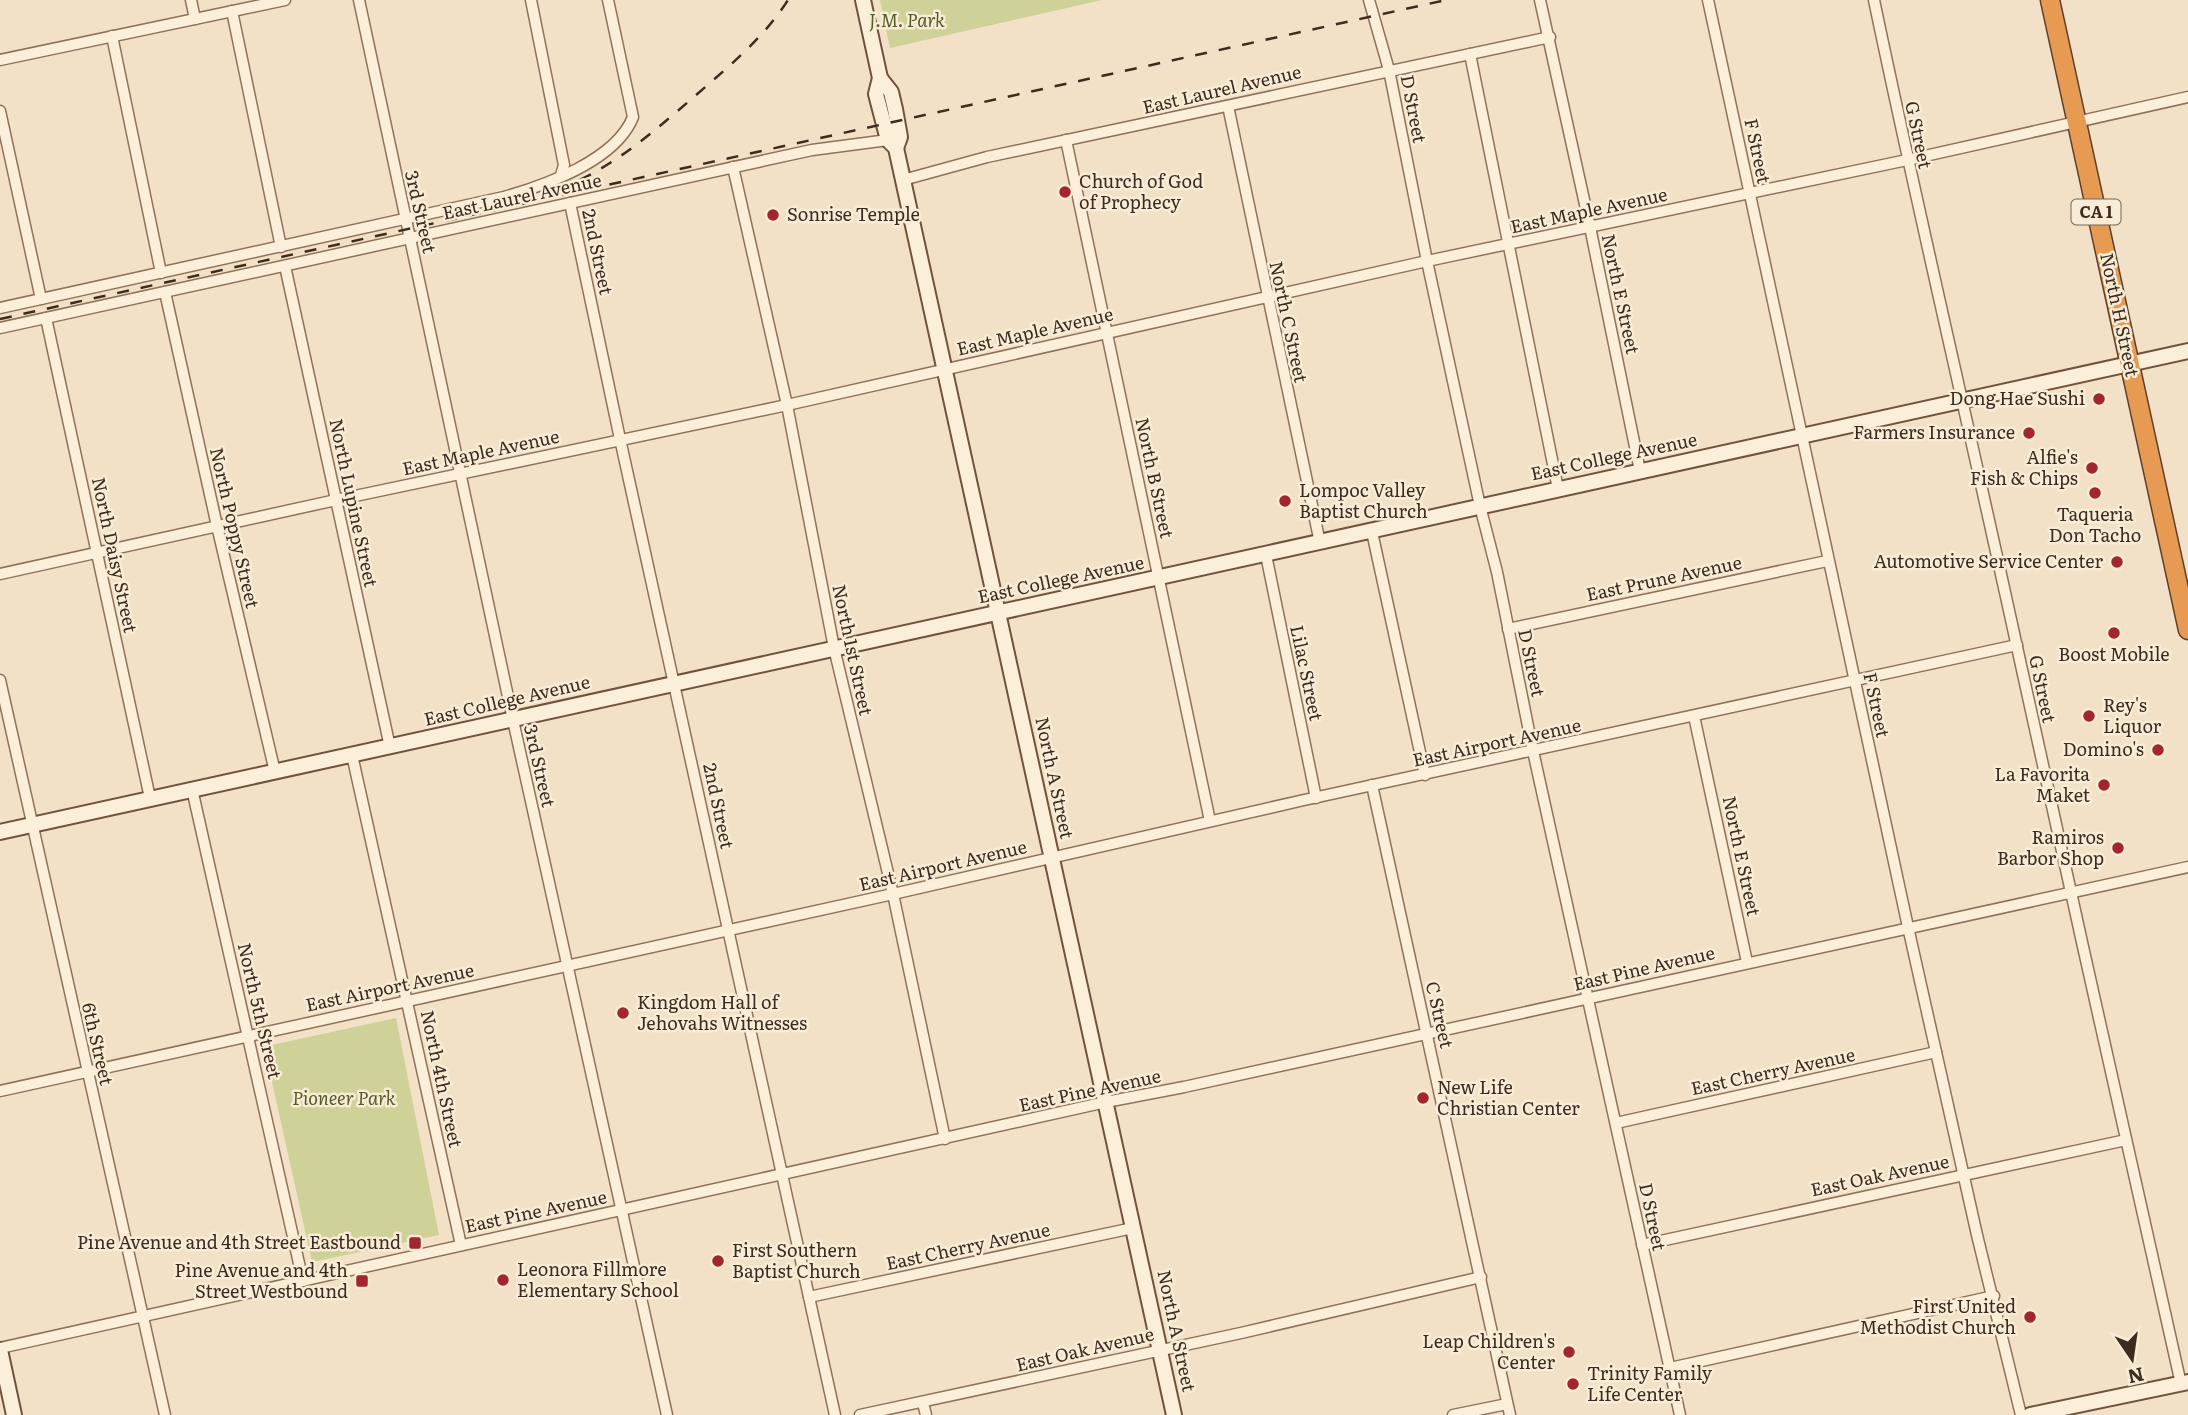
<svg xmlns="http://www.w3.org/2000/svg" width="2188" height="1415" font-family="Literata,serif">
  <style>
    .green { fill: #ced198 }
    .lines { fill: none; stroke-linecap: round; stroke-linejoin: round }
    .street-casing { stroke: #8f725a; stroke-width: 13 }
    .secondary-casing { stroke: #71533d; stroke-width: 18 }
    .highway-casing { stroke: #5c402e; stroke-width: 21 }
    .street { stroke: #fbefda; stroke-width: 10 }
    .secondary { stroke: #fbefda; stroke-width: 14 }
    .highway { stroke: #e69a52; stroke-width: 18 }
    .rail { stroke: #3e2b1f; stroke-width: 2.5; stroke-dasharray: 12 12; stroke-linecap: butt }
    .poi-dot { fill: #a2252f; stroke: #f8ecd6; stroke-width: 2.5 }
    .labels { text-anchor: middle; stroke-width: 5; stroke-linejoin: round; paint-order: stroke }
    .shield { fill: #f8ecd6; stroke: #766556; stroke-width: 2 }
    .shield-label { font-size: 16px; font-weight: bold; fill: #3e2b1f }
    .park-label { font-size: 18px; font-style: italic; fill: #525c24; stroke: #f8ecd6 }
    .street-label { font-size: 18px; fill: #3e2b1f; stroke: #f8ecd6 }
    .poi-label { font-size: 18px; fill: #3e2b1f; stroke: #f8ecd6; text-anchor: end }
  </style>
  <rect width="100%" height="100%" fill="#f2e1c6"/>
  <g class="green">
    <path d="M 880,0 L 1102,0 L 890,48 Z"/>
    <path d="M 396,1018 L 439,1235 L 312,1262 L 266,1055 L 272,1045 Z"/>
  </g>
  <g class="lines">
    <defs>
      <g id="street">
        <path d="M 191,0 L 195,19"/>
        <path d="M 359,0 L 513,720 L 667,1415"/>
        <path d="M 531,0 L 564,165 L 561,175"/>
        <path d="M 1369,0 L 1389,70 L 1427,261 L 1480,506 L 1497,572 L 1533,751 L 1680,1415"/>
        <path d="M 1540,0 L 1590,227 L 1640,471"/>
        <path d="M 1708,0 L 1908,927 L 1977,1235 L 2021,1415"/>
        <path d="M 1874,0 C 1919,216 1970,431 2017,647 C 2071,893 2125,1138 2181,1384"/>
        <path d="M 232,11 L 281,247"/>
        <path d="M 112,36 L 161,273"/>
        <path d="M 1470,54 L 1558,489"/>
        <path d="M 0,60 L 285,0"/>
        <path d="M 1228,106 L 1320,543"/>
        <path d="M 0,111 L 41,299"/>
        <path d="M 1066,140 L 1210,821"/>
        <path d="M 733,167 L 787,405 L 834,648 L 893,894 L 945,1139"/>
        <path d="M 903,180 L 987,157 L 1550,37"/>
        <path d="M 570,203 L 620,439 L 835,1415"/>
        <path d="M 285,266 L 390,747"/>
        <path d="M 165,292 L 217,526 L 275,772"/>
        <path d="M 0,308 L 504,197 C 546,185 616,160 633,117 L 608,0"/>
        <path d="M 46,318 L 150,798"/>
        <path d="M 0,328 L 812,150 L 888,140"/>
        <path d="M 1372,532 L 1425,775"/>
        <path d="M 1266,555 L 1316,798"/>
        <path d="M 0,574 L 336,500 L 787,405 L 1427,261 L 1907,160 L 2188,97"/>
        <path d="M 1508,629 L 1827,561"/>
        <path d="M 0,680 L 165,1415"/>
        <path d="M 1694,716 L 1747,962"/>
        <path d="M 352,755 L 461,1245"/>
        <path d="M 1372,785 L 1510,1415"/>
        <path d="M 192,789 L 303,1281"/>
        <path d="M 0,1091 L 893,894 L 1304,800 L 2017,645"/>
        <path d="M 1616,1123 L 1936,1052"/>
        <path d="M 1642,1245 L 2126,1140"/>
        <path d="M 809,1297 L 1133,1228"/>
        <path d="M 0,1348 L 1106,1102 L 1184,1087 L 2188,867"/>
        <path d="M 1670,1368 L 1994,1296"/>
        <path d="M 923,1403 L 926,1415"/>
        <path d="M 860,1415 L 1241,1333 L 1481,1277"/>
        <path d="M 1453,1415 L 1507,1404"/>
      </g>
      <g id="secondary">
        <path d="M 863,0 L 880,78 L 876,94 L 888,140 L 896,148 L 903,180 L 1174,1415"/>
        <path d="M 880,78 L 891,92 L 895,109 L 900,137 L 896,148"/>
        <path d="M 0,832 L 2188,351"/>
        <path d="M 0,1350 L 14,1415"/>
        <path d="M 2030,1415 L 2188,1382"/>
      </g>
      <path id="highway" d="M 2050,0 L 2188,630"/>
    </defs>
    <use href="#street" class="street-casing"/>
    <use href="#secondary" class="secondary-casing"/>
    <use href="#highway" class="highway-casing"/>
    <use href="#street" class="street"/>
    <use href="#secondary" class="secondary"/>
    <use href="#highway" class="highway"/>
    <g class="rail">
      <path d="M 558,189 C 611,170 653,132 695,96 C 729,66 763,39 788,0"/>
      <path d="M 0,319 L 1446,0"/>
    </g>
  </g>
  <g class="poi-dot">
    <circle cx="1065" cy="192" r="7"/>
    <circle cx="773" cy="215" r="7"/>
    <circle cx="2099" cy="399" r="7"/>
    <circle cx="2029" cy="433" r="7"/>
    <circle cx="2092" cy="468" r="7"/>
    <circle cx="2095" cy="493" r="7"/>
    <circle cx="1285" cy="501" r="7"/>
    <circle cx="2117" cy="562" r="7"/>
    <circle cx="2114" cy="633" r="7"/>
    <circle cx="2089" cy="716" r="7"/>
    <circle cx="2158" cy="750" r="7"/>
    <circle cx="2104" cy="785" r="7"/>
    <circle cx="2118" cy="848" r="7"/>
    <circle cx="623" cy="1013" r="7"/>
    <circle cx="1423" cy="1098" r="7"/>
    <rect x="408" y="1236" width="14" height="14" rx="3.5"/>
    <circle cx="718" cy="1261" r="7"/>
    <circle cx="503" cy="1280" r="7"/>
    <rect x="355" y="1274" width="14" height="14" rx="3.5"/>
    <circle cx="2030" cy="1317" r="7"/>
    <circle cx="1569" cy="1352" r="7"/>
    <circle cx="1573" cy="1384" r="7"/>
  </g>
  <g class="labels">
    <rect class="shield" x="2071.5" y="199.5" width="49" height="25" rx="5"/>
    <g class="shield-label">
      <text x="2096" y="218">CA 1</text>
    </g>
    <g class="park-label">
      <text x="907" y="27">J.M. Park</text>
      <text x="344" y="1105">Pioneer Park</text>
    </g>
    <g class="street-label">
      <text transform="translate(1222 90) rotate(-13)" y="6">East Laurel Avenue</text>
      <text transform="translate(1413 109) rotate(79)" y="6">D Street</text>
      <text transform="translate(1918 135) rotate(78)" y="6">G Street</text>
      <text transform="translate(1757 151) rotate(78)" y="6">F Street</text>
      <text transform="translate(522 197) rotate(-12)" y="6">East Laurel Avenue</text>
      <text transform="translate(1589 211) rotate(-12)" y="6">East Maple Avenue</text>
      <text transform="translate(420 212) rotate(77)" y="6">3rd Street</text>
      <text transform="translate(597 252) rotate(78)" y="6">2nd Street</text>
      <text transform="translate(1620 294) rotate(78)" y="6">North E Street</text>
      <text transform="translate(2119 315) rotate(78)" y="6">North H Street</text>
      <text transform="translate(1288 322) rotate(78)" y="6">North C Street</text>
      <text transform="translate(1035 332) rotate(-13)" y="6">East Maple Avenue</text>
      <text transform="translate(481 453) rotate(-12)" y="6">East Maple Avenue</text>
      <text transform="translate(1614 457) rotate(-12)" y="6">East College Avenue</text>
      <text transform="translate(1154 478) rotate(78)" y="6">North B Street</text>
      <text transform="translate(353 503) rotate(78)" y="6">North Lupine Street</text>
      <text transform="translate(234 528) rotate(77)" y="6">North Poppy Street</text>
      <text transform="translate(114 555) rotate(78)" y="6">North Daisy Street</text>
      <text transform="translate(1664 579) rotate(-12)" y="6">East Prune Avenue</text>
      <text transform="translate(1061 580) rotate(-12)" y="6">East College Avenue</text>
      <text transform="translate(852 650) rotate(78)" y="6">North 1st Street</text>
      <text transform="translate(1531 663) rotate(78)" y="6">D Street</text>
      <text transform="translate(1306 673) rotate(78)" y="6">Lilac Street</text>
      <text transform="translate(2042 689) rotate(78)" y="6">G Street</text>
      <text transform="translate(507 701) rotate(-13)" y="6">East College Avenue</text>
      <text transform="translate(1876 705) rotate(78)" y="6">F Street</text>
      <text transform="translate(1497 743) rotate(-12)" y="6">East Airport Avenue</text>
      <text transform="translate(539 766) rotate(77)" y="6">3rd Street</text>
      <text transform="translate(1054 778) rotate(78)" y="6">North A Street</text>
      <text transform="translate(718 806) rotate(78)" y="6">2nd Street</text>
      <text transform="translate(1741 856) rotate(78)" y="6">North E Street</text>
      <text transform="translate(943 866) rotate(-13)" y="6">East Airport Avenue</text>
      <text transform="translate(1644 969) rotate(-13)" y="6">East Pine Avenue</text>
      <text transform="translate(390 988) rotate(-12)" y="6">East Airport Avenue</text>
      <text transform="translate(259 1011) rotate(77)" y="6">North 5th Street</text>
      <text transform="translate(1439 1015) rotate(77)" y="6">C Street</text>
      <text transform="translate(97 1044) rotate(77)" y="6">6th Street</text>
      <text transform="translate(1773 1072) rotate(-12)" y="6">East Cherry Avenue</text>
      <text transform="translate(441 1079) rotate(78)" y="6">North 4th Street</text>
      <text transform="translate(1090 1091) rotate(-12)" y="6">East Pine Avenue</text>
      <text transform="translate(1880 1176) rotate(-12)" y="6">East Oak Avenue</text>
      <text transform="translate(536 1212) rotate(-12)" y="6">East Pine Avenue</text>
      <text transform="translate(1652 1217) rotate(78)" y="6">D Street</text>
      <text transform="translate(968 1247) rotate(-12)" y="6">East Cherry Avenue</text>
      <text transform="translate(1176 1331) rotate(78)" y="6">North A Street</text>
      <text transform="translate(1085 1350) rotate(-13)" y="6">East Oak Avenue</text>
    </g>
    <g class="poi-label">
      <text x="1079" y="188" text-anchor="start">Church of God<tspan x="1079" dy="21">of Prophecy</tspan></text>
      <text x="787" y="221" text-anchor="start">Sonrise Temple</text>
      <text x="2085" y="405">Dong Hae Sushi</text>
      <text x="2015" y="439">Farmers Insurance</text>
      <text x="2078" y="464">Alfie's<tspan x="2078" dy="21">Fish &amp; Chips</tspan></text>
      <text x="1299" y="497" text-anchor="start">Lompoc Valley<tspan x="1299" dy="21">Baptist Church</tspan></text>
      <text x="2095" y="521" text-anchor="middle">Taqueria<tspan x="2095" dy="21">Don Tacho</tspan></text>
      <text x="2103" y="568">Automotive Service Center</text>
      <text x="2114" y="661" text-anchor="middle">Boost Mobile</text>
      <text x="2103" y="712" text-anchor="start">Rey's<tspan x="2103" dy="21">Liquor</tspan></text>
      <text x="2144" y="756">Domino's</text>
      <text x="2090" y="781">La Favorita<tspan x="2090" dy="21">Maket</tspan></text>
      <text x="2104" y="844">Ramiros<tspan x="2104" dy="21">Barbor Shop</tspan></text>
      <text x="637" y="1009" text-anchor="start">Kingdom Hall of<tspan x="637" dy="21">Jehovahs Witnesses</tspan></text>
      <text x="1437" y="1094" text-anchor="start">New Life<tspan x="1437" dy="21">Christian Center</tspan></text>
      <text x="401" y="1249">Pine Avenue and 4th Street Eastbound</text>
      <text x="732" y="1257" text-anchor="start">First Southern<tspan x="732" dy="21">Baptist Church</tspan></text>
      <text x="517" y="1276" text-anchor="start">Leonora Fillmore<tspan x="517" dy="21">Elementary School</tspan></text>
      <text x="348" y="1277">Pine Avenue and 4th<tspan x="348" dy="21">Street Westbound</tspan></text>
      <text x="2016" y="1313">First United<tspan x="2016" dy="21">Methodist Church</tspan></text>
      <text x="1555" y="1348">Leap Children's<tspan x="1555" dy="21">Center</tspan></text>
      <text x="1587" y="1380" text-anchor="start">Trinity Family<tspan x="1587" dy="21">Life Center</tspan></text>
    </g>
  </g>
  <g transform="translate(2132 1359) rotate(167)" stroke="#f8ecd6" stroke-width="5" paint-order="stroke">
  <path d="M0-5L12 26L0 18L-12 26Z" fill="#3e2b1f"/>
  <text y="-10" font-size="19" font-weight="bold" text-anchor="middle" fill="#3e2b1f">N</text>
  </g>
</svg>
